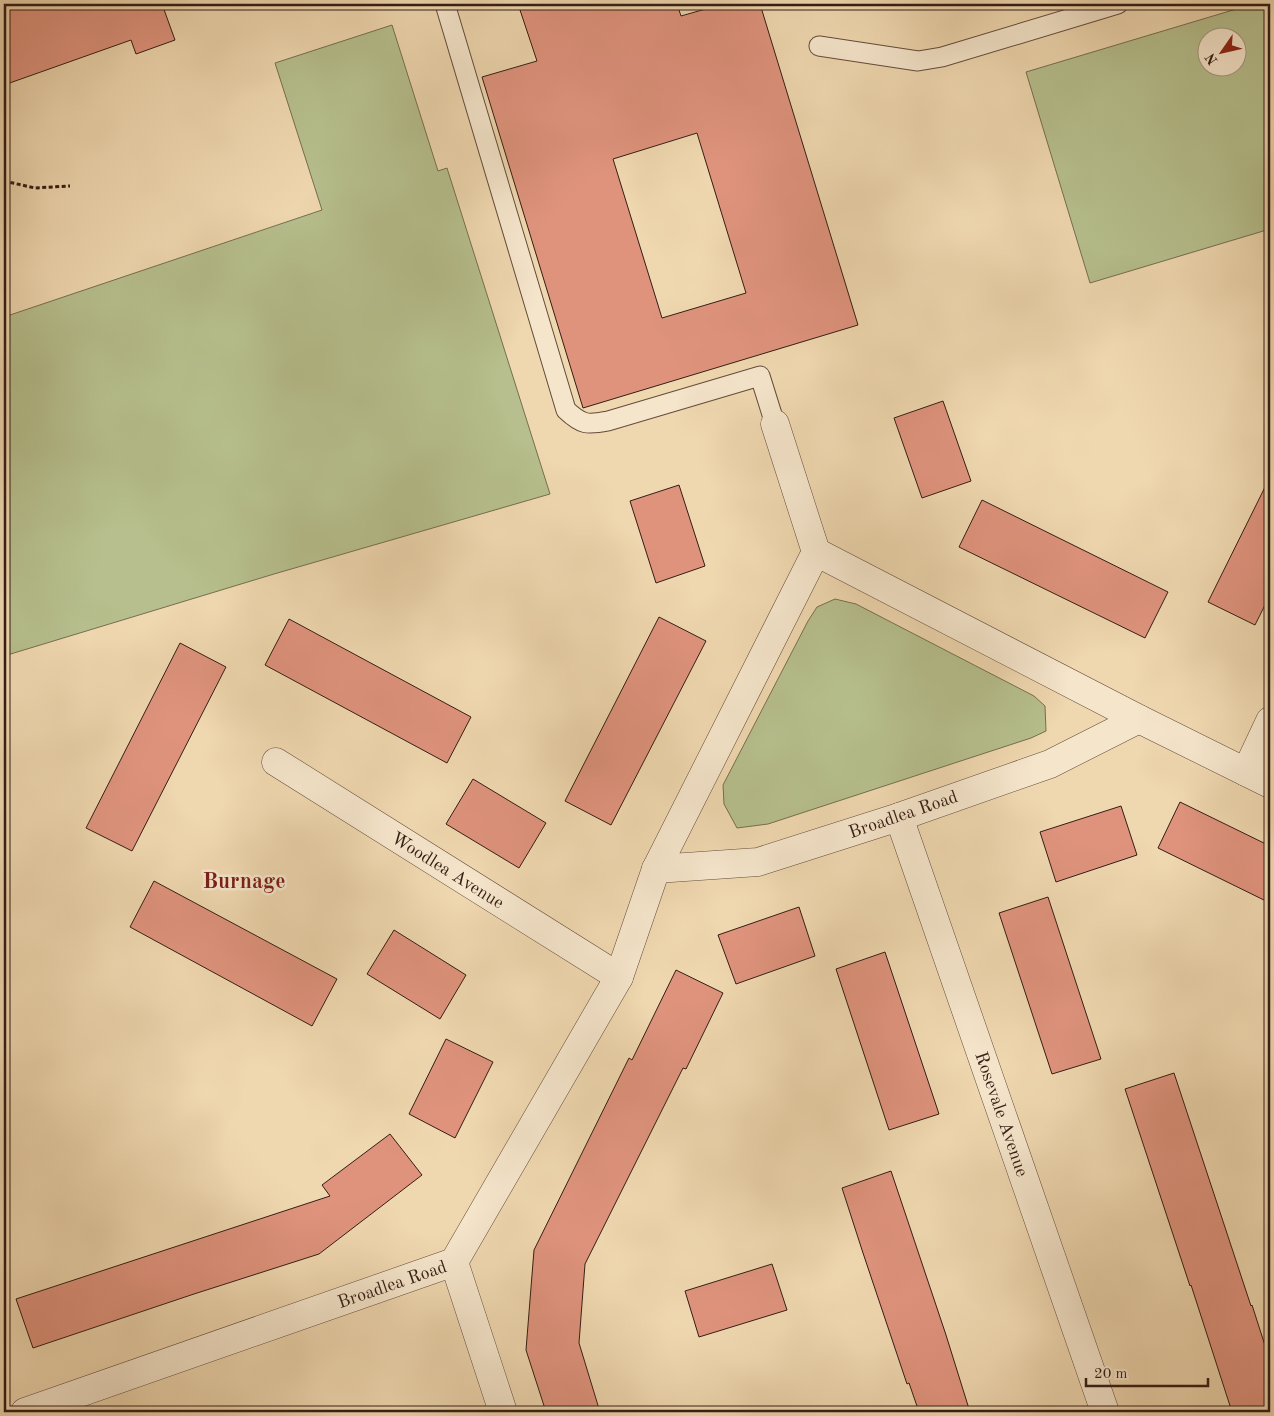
<svg xmlns="http://www.w3.org/2000/svg" width="1274" height="1416" font-family="'Old Standard TT',serif">
  <style>
    .green { fill: #b6bf8d; stroke: #756e50; fill-rule: evenodd }
    .building { fill: #df937d; stroke: #341d14; fill-rule: evenodd }
    .lines { fill: none; stroke-linecap: round; stroke-linejoin: round }
    .lane-casing { stroke: #634c3b; stroke-width: 21 }
    .street-casing { stroke: #634c3b; stroke-width: 29 }
    .path { stroke: #341d14; stroke-width: 3; stroke-dasharray: 4 2.5; stroke-linecap: butt }
    .lane { stroke: #f5e5cb; stroke-width: 19 }
    .street { stroke: #f5e5cb; stroke-width: 28 }
    .labels { text-anchor: middle; stroke-width: 5; stroke-linejoin: round; paint-order: stroke }
    .street-label { font-size: 18px; fill: #341d14; stroke: #f5e5cb }
    .district-label { font-size: 22px; font-weight: bold; fill: #7a1f14; stroke: #f5e5cb }
  </style>
  <rect width="100%" height="100%" fill="#efd7af"/>
  <filter id="stains"><feTurbulence type="fractalNoise" baseFrequency=".004" numOctaves="4"/><feColorMatrix values="0 0 0 0 .2 0 0 0 0 .09 0 0 0 0 .02 0 0 0 .5 -.17"/></filter>
  <radialGradient id="worn" r=".72"><stop offset=".6" stop-color="#630" stop-opacity="0"/><stop offset="1" stop-color="#630" stop-opacity=".3"/></radialGradient>
  <g class="green">
    <path d="M 1253,4 L 1270,4 L 1270,229 L 1090,283 L 1026,72 ZM 1206,38 L 1236,38 L 1236,68 L 1206,68 Z"/>
    <path d="M 392,25 L 438,171 L 447,168 L 550,494 L 274,574 L 4,656 L 4,317 L 322,210 L 275,63 Z"/>
    <path d="M 835,599 L 856,604 L 1034,696 L 1045,706 L 1046,731 L 1031,738 L 768,824 L 737,828 L 724,804 L 723,785 L 808,621 L 817,607 Z"/>
  </g>
  <g class="building">
    <path d="M 4,4 L 162,4 L 175,40 L 136,54 L 131,40 L 4,85 Z"/>
    <path d="M 518,4 L 677,4 L 681,16 L 723,4 L 760,4 L 858,325 L 583,408 L 482,77 L 537,61 ZM 697,133 L 746,293 L 662,318 L 613,159 Z"/>
    <path d="M 943,401 L 971,481 L 922,498 L 894,418 Z"/>
    <path d="M 1270,477 L 1270,595 L 1255,625 L 1208,602 Z"/>
    <path d="M 679,485 L 705,566 L 656,583 L 630,501 Z"/>
    <path d="M 982,500 L 1168,592 L 1145,638 L 959,547 Z"/>
    <path d="M 659,617 L 706,641 L 611,825 L 565,801 Z"/>
    <path d="M 289,619 L 471,717 L 447,763 L 265,665 Z"/>
    <path d="M 180,643 L 226,667 L 132,851 L 86,828 Z"/>
    <path d="M 473,779 L 546,823 L 519,868 L 446,824 Z"/>
    <path d="M 1180,802 L 1270,846 L 1270,903 L 1158,848 Z"/>
    <path d="M 1121,806 L 1137,855 L 1056,882 L 1040,832 Z"/>
    <path d="M 154,881 L 337,979 L 312,1026 L 130,927 Z"/>
    <path d="M 1048,897 L 1101,1059 L 1052,1074 L 999,913 Z"/>
    <path d="M 799,907 L 815,956 L 736,984 L 718,935 Z"/>
    <path d="M 394,930 L 466,975 L 440,1019 L 367,974 Z"/>
    <path d="M 885,952 L 939,1114 L 889,1130 L 836,969 Z"/>
    <path d="M 676,970 L 723,993 L 686,1069 L 683,1068 L 585,1264 L 579,1343 L 600,1412 L 546,1412 L 526,1350 L 534,1250 L 629,1058 L 632,1060 Z"/>
    <path d="M 446,1039 L 493,1062 L 455,1138 L 409,1114 Z"/>
    <path d="M 1174,1073 L 1251,1306 L 1252,1305 L 1270,1361 L 1270,1412 L 1232,1412 L 1191,1285 L 1190,1286 L 1125,1089 Z"/>
    <path d="M 390,1134 L 422,1175 L 319,1254 L 194,1294 L 33,1348 L 16,1299 L 330,1196 L 322,1185 Z"/>
    <path d="M 891,1171 L 946,1335 L 970,1412 L 919,1412 L 909,1383 L 907,1384 L 863,1253 L 842,1188 Z"/>
    <path d="M 772,1264 L 787,1310 L 699,1337 L 685,1291 Z"/>
  </g>
  <g class="lines">
    <defs>
      <g id="lane">
        <path d="M 445,4 L 566,410 C 582,425 587,425 608,421 L 760,376 L 775,424"/>
        <path d="M 819,46 L 918,61 L 942,57 L 1118,4"/>
      </g>
      <g id="street">
        <path d="M 775,424 L 816,552"/>
        <path d="M 276,762 L 619,977"/>
        <path d="M 1246,772 L 1270,721"/>
        <path d="M 899,817 L 1105,1412"/>
        <path d="M 656,869 L 758,862 L 899,817 L 1050,764 L 1139,719"/>
        <path d="M 454,1262 L 503,1412"/>
        <path d="M 25,1412 L 454,1262 L 619,977 L 656,869 L 816,552 L 1139,719 L 1270,784"/>
      </g>
    </defs>
    <use href="#lane" class="lane-casing"/>
    <use href="#street" class="street-casing"/>
    <g class="path">
      <path d="M 934,4 L 953,7 L 974,4"/>
      <path d="M 4,181 L 35,188 L 70,186"/>
    </g>
    <use href="#lane" class="lane"/>
    <use href="#street" class="street"/>
  </g>
  <g class="labels">
    <g class="street-label">
      <text transform="translate(903 814) rotate(-19)" y="6">Broadlea Road</text>
      <text transform="translate(448 870) rotate(32)" y="6">Woodlea Avenue</text>
      <text transform="translate(1002 1114) rotate(71)" y="6">Rosevale Avenue</text>
      <text transform="translate(392 1284) rotate(-19)" y="6">Broadlea Road</text>
    </g>
    <g class="district-label">
      <text x="244" y="888">Burnage</text>
    </g>
  </g>
  <rect width="1274" height="1416" fill="none" stroke="#efd7af" stroke-width="20"/>
  <rect x="5" y="5" width="1264" height="1406" fill="none" stroke="#341d14" stroke-width="2.5"/>
  <rect x="10" y="10" width="1254" height="1396" fill="none" stroke="#341d14"/>
  <g transform="translate(1222 52) rotate(236)"><circle r="24" fill="#f5e5cb" stroke="#a89582"/>
  <path d="M0-4L9 19L0 12L-9 19Z" fill="#8f2418"/>
  <text y="-8" font-size="14" font-weight="bold" text-anchor="middle" fill="#341d14">N</text>
  </g>
  <path d="M1086 1378v8h122v-8" fill="none" stroke="#341d14" stroke-width="2.5"/>
  <text x="1094" y="1378" font-size="15" fill="#341d14" stroke="#f5e5cb" stroke-width="4" paint-order="stroke">20 m</text>
  <rect width="100%" height="100%" filter="url(#stains)"/>
  <rect width="100%" height="100%" fill="url(#worn)"/>
</svg>
